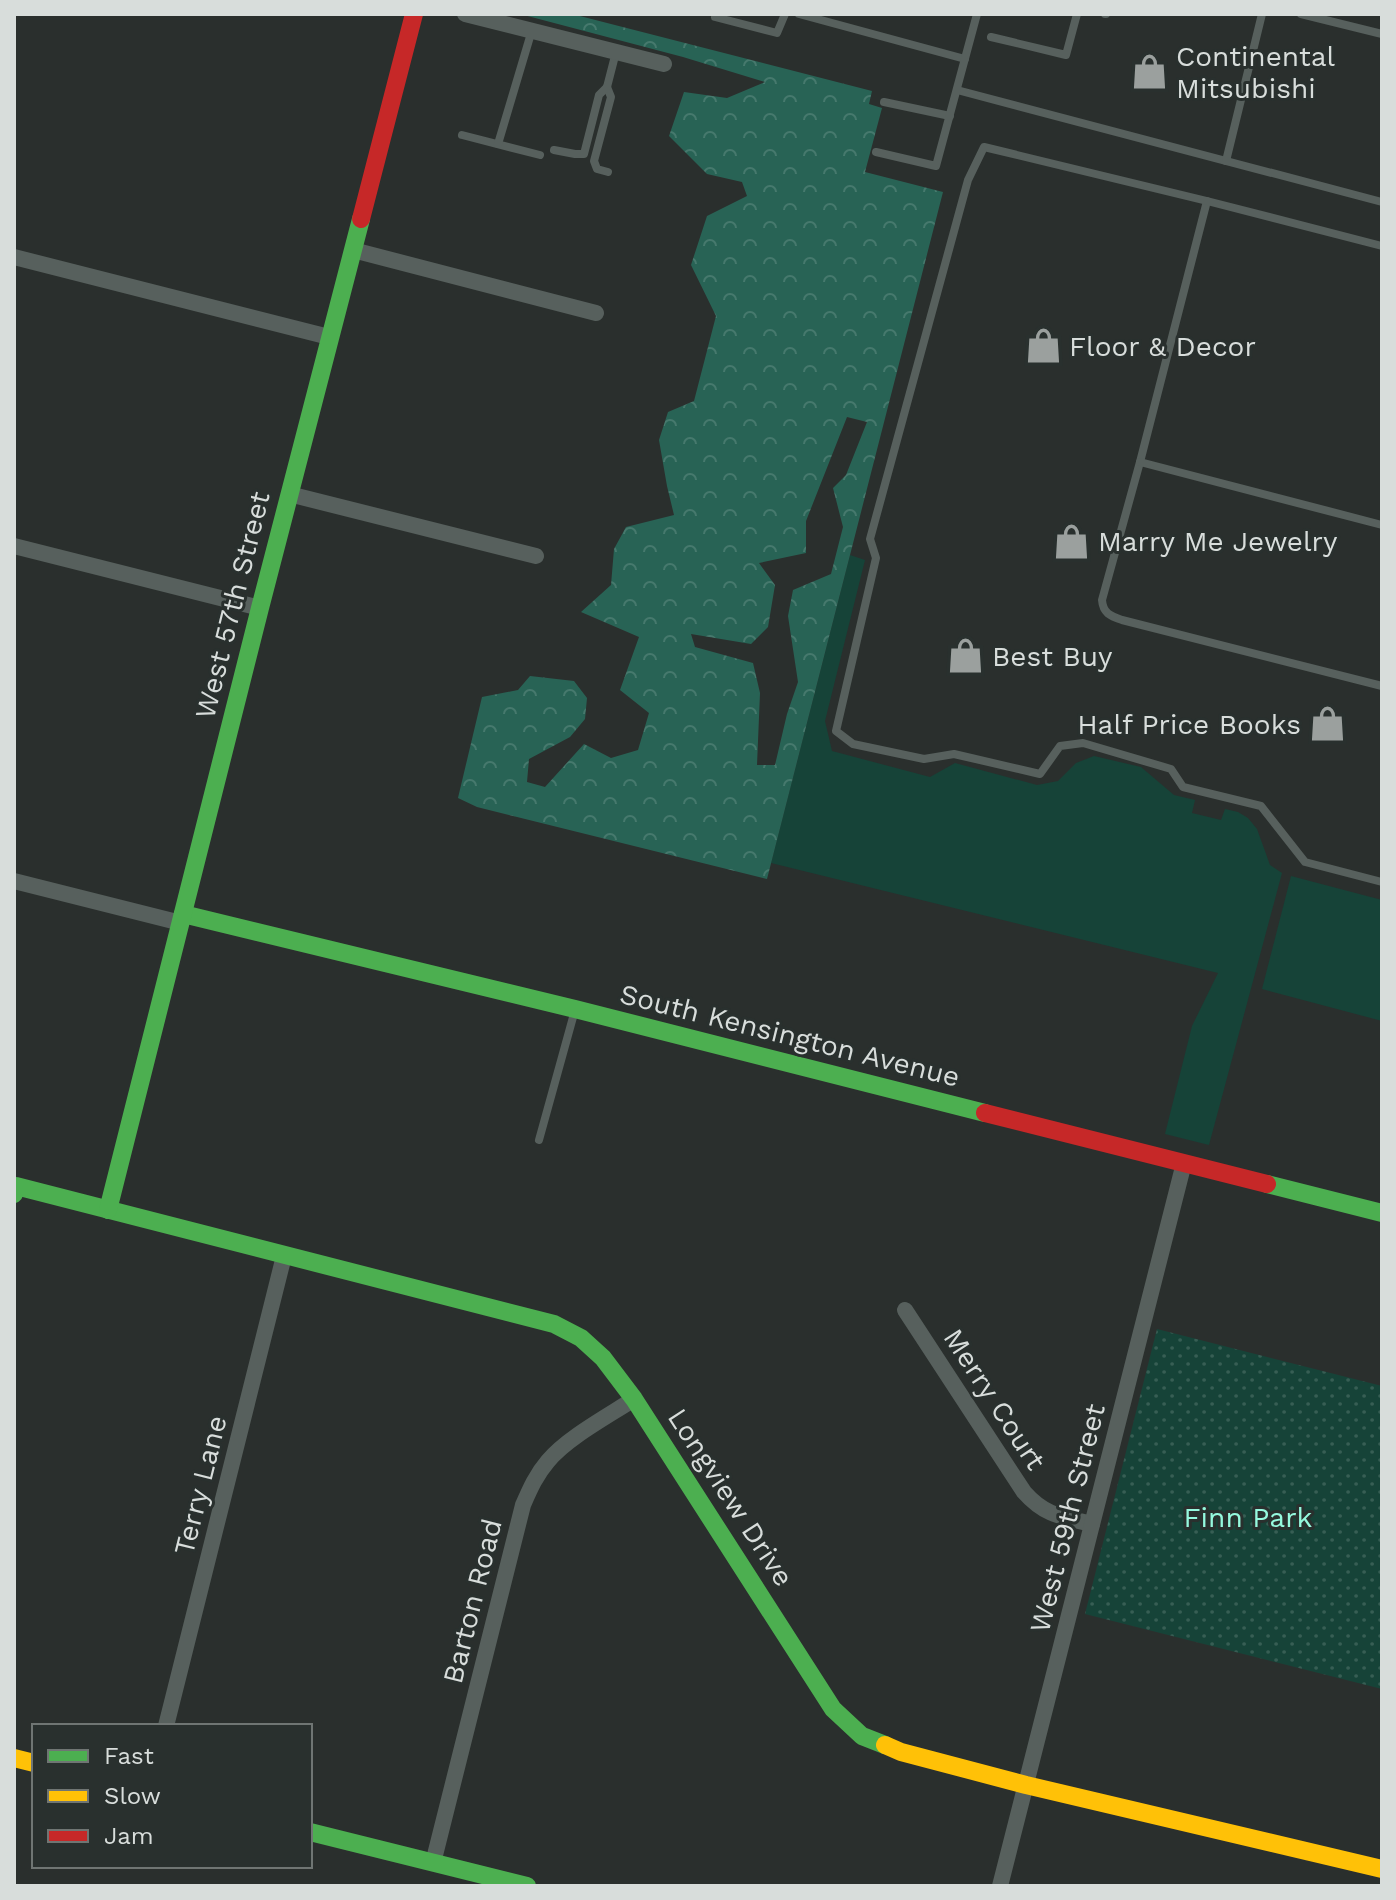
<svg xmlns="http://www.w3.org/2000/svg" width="1396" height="1900" font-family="'Work Sans',sans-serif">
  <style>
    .grass { fill: #164338 }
    .forest { fill: url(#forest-crowns); fill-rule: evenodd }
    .park { fill: url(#park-dots) }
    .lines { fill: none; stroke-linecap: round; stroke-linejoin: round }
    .lane { stroke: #57605d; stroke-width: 8 }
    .street { stroke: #57605d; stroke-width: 16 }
    .fast { stroke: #4caf50; stroke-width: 18 }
    .slow { stroke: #ffc107; stroke-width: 18 }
    .jam { stroke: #c62828; stroke-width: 18 }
    .labels { text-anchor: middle; stroke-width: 6; stroke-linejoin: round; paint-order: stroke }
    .poi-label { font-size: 28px; fill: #d8dddb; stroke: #29302e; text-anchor: start }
    .street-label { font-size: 28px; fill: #d8dddb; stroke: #29302e }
    .park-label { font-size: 28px; fill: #95f9de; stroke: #29302e }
  </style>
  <defs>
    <pattern id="forest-crowns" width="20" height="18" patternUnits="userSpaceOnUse" patternTransform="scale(2)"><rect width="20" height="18" fill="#286355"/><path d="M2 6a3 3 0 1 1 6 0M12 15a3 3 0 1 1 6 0" fill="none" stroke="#46796d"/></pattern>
    <pattern id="park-dots" width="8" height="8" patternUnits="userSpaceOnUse" patternTransform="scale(2)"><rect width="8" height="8" fill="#164338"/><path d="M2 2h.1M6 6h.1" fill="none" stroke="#375e54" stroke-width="1.8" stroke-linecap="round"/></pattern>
  </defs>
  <rect width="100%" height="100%" fill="#2a2f2d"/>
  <g class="grass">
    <path d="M 850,555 L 865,560 L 825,721 L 832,751 L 930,777 L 955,763 L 1037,785 L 1058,781 L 1076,763 L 1094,756 L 1141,767 L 1174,795 L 1195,800 L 1192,813 L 1221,820 L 1225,809 L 1238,812 L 1248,818 L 1257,829 L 1270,865 L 1282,873 L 1209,1145 L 1165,1134 L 1192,1026 L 1218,973 L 771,863 Z"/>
    <path d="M 1291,876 L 1382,900 L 1382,1021 L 1262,989 Z"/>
  </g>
  <path class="forest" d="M 520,14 L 572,14 L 872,91 L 869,104 L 882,108 L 865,172 L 943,192 L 767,879 L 477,807 L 458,798 L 482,697 L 518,690 L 530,676 L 574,681 L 587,698 L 585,719 L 570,737 L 529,759 L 527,782 L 545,787 L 584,744 L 611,758 L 638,750 L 649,713 L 620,690 L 639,637 L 581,612 L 611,585 L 614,549 L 626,527 L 674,515 L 667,486 L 659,440 L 668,412 L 694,401 L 716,316 L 691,265 L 707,216 L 747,196 L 742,182 L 707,174 L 669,136 L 684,92 L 727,98 L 765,82 L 683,57 ZM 847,417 L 867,422 L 846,475 L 833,488 L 843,527 L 831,574 L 793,590 L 788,616 L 798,682 L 787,714 L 775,765 L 757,765 L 760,693 L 753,663 L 695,647 L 691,634 L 751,644 L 768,627 L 775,585 L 759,563 L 806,553 L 806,521 Z"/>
  <path class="park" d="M 1157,1329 L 1382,1386 L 1382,1689 L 1085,1614 Z"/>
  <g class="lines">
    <g class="lane">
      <path d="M 716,14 L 715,17 L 777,33 L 785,14"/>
      <path d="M 799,14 L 965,59"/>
      <path d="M 1105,14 L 1106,14"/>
      <path d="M 1301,14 L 1382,34"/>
      <path d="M 991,37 L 1066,55 L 1077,14"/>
      <path d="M 607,87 L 611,97 L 594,161 L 597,169 L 608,172"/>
      <path d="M 957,90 L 1382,202"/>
      <path d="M 884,102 L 950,116"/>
      <path d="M 462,135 L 540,155"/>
      <path d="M 498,144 L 532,30"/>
      <path d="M 554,150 L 575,154 L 584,154 L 599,95 L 607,87 L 616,52"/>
      <path d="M 876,152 L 936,166 L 977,14"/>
      <path d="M 1226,161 L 1262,14"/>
      <path d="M 1207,201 L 1140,462 L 1102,600 C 1103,613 1110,616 1122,620 L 1382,686"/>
      <path d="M 1382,246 L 1207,201 L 984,147 L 968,180 L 870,539 L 876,558 L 836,731 L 853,744 L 924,759 L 954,754 L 1040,774 L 1060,746 L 1083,743 L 1171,769 L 1183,787 L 1261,806 L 1305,862 L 1382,882"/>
      <path d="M 1140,462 L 1382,525"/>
      <path d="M 539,1140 L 575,1010"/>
    </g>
    <g class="street">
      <path d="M 465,14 L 664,64"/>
      <path d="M 353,250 L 596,313"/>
      <path d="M 14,257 L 329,337"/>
      <path d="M 289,494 L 536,556"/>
      <path d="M 14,546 L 260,608"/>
      <path d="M 14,881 L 181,923"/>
      <path d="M 905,1310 L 1024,1492 C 1045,1516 1063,1517 1092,1524"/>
      <path d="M 166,1726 L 284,1256"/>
      <path d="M 433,1863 L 523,1505 C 530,1489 536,1475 548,1461 C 567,1438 608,1416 634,1399"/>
      <path d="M 1000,1886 L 1184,1163"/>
    </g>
    <g class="fast">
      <path d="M 183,914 L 575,1009 L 985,1113"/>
      <path d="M 1267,1184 L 1382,1213"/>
      <path d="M 14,1194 L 16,1186 L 554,1324 L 581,1338 L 603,1358 L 634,1399 L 833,1709 L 862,1736 L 885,1745"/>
      <path d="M 108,1210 L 260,608 L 361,219"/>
      <path d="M 310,1832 L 527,1886"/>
    </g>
    <g class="slow">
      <path d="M 885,1745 L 901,1752 L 1026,1785 L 1382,1869"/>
      <path d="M 14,1758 L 34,1763"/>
    </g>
    <g class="jam">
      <path d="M 361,219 L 414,14"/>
      <path d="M 985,1113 L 1267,1184"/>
    </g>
  </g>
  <defs>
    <symbol id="shop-bare" viewBox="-9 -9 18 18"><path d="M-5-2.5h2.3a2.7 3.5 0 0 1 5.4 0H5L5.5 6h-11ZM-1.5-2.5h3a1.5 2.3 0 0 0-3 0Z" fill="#9ba09e" stroke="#29302e" stroke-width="2.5" paint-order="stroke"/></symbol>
  </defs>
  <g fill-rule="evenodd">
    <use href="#shop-bare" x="1124" y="46" width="51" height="51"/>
    <use href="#shop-bare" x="1018" y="320" width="51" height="51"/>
    <use href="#shop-bare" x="1046" y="516" width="51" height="51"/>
    <use href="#shop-bare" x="940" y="630" width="51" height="51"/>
    <use href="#shop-bare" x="1302" y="698" width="51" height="51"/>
  </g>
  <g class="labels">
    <g class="poi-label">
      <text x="1176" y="66">Continental<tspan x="1176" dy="32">Mitsubishi</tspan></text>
      <text x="1069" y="356">Floor &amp; Decor</text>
      <text x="1098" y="551">Marry Me Jewelry</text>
      <text x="992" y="666">Best Buy</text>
      <text x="1301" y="734" text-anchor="end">Half Price Books</text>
    </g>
    <g class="street-label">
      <text transform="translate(232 605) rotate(-76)" y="10">West 57th Street</text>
      <text transform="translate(790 1035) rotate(14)" y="10">South Kensington Avenue</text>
      <text transform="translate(995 1399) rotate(57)" y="10">Merry Court</text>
      <text transform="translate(200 1485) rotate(-76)" y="10">Terry Lane</text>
      <text transform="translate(731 1497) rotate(57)" y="10">Longview Drive</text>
      <text transform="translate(1067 1518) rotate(-76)" y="10">West 59th Street</text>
      <text transform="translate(472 1601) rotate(-76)" y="10">Barton Road</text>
    </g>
    <g class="park-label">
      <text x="1248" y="1527">Finn Park</text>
    </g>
  </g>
  <rect width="1396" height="1900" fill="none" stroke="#d8dddb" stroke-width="32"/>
  <rect x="32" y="1724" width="280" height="144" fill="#29302e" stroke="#6f7573" stroke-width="2"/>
  <rect x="48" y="1750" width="40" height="12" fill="#4caf50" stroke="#6f7573" stroke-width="2"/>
  <text x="104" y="1764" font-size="24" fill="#d8dddb">Fast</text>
  <rect x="48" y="1790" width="40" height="12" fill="#ffc107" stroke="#6f7573" stroke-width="2"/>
  <text x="104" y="1804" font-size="24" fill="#d8dddb">Slow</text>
  <rect x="48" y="1830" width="40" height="12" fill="#c62828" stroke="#6f7573" stroke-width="2"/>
  <text x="104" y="1844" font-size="24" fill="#d8dddb">Jam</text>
</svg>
